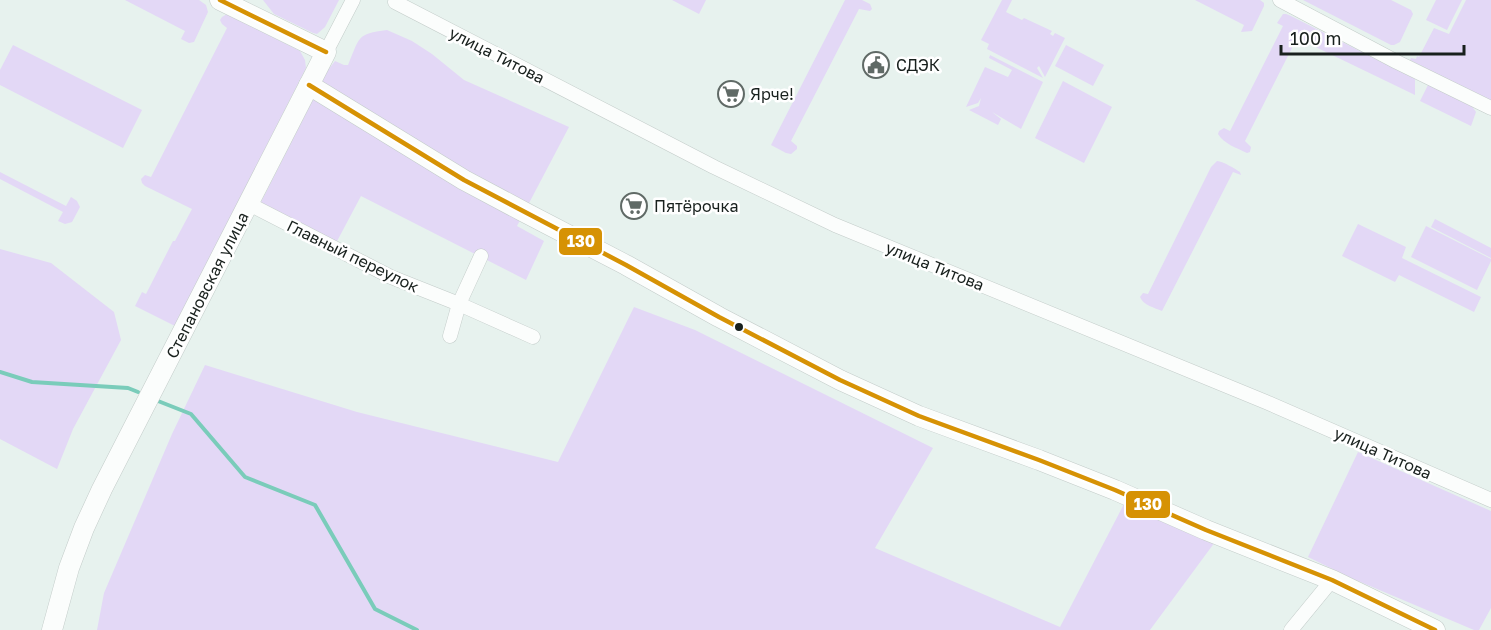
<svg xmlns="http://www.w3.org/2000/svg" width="1491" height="630" font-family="'Golos Text',sans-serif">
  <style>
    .green { fill: #e3d8f6 }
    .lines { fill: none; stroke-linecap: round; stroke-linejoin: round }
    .stream { stroke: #7accba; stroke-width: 4 }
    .street-casing { stroke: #c3ccc9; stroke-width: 15 }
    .secondary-casing { stroke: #c3ccc9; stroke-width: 21 }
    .street { stroke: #fbfdfc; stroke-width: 14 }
    .secondary { stroke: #fbfdfc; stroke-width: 20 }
    .bus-1-casing { stroke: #fff; stroke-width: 9 }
    .bus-1 { stroke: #d69204; stroke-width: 4.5 }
    .bus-dot { fill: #18201d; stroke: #fff; stroke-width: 2 }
    .labels { text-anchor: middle; stroke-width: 5; stroke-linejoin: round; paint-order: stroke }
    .street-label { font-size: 16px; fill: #18201d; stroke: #fff }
    .poi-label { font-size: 16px; fill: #18201d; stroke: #fff; text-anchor: start }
    .line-badge { stroke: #fff; stroke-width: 2 }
    .badge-label { font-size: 16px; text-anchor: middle; font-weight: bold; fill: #fff }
  </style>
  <rect width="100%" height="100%" fill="#e7f2ee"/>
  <g class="green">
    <path d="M 125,0 L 199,0 L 206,5 L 208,12 L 194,42 L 189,43 L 181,39 L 185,31 Z"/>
    <path d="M 263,0 L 339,0 L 325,27 L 317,34 L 313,33 L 274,14 Z"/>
    <path d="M 672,0 L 706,0 L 699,14 Z"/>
    <path d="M 845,0 L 862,0 L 870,4 L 872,9 L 870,11 L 859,9 L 791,141 L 797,146 L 797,149 L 791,154 L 786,153 L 771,145 Z"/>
    <path d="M 1002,0 L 1012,0 L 1006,12 L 1022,20 L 1024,18 L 1052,31 L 1050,34 L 1053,36 L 1055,33 L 1065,38 L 1045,77 L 1039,66 L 1037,68 L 1043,78 L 987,49 L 989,44 L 981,40 Z"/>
    <path d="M 1195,0 L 1260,0 L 1264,3 L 1264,6 L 1252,31 L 1241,32 L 1244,25 Z"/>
    <path d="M 1303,0 L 1391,0 L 1411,10 L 1413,14 L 1400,42 L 1394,45 L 1391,45 Z"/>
    <path d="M 1436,0 L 1462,0 L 1447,30 L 1426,20 Z"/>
    <path d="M 1466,0 L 1491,0 L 1491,102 L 1410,60 L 1411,58 L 1416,59 L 1417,56 L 1419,57 L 1434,28 L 1449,34 Z"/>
    <path d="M 227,14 L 300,51 L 305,60 L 306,68 L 175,326 L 135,306 L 142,292 L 146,294 L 173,241 L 175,241 L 192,209 L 145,186 L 142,183 L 141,179 L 145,175 L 151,177 L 227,28 L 222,24 L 220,20 L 222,17 Z"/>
    <path d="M 1283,14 L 1286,14 L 1291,16 L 1415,79 L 1415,95 L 1297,38 L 1245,141 L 1251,147 L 1250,152 L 1247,153 C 1237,148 1224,144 1218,134 L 1219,131 L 1224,128 L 1230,131 L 1283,26 L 1277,23 Z"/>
    <path d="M 387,30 L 412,41 L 432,54 L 464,80 L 569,127 L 517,226 L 544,241 L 526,280 L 361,196 L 335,245 L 262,210 L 261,202 L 328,70 L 335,61 L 344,65 L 348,65 C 360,37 356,34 387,30 Z"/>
    <path d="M 13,45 L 142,110 L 123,148 L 0,85 L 0,70 Z"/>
    <path d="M 1066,45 L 1104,65 L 1093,86 L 1055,66 Z"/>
    <path d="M 990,55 L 1043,82 L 1021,129 L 992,112 L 1001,119 L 998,125 L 969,110 L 979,106 L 981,98 L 978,103 L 966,107 L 985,67 L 1008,77 L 1012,70 L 989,58 Z"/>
    <path d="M 1063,81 L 1112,107 L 1084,163 L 1035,138 Z"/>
    <path d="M 1429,83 L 1471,105 L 1476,112 L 1471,126 L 1420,101 Z"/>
    <path d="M 1217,161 C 1224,162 1234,168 1240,172 L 1241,175 L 1233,172 L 1162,311 C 1155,308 1143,305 1140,297 L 1143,293 L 1148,294 L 1211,167 Z"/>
    <path d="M 0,172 L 66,206 L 71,197 L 77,201 L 80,207 L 72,222 L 65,224 L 58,221 L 63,212 L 0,179 Z"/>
    <path d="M 1435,219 L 1491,248 L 1491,258 L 1431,227 Z"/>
    <path d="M 1358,224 L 1406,247 L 1402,258 L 1481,297 L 1474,312 L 1399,275 L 1395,282 L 1342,256 Z"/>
    <path d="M 1426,226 L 1491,259 L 1491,261 L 1477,290 L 1411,257 Z"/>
    <path d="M 0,249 L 51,263 L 114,312 L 121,340 L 73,429 L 57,469 L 0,439 Z"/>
    <path d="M 634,307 L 695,330 L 933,448 L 875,548 L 1060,627 L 1124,504 L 1215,542 L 1150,630 L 97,630 L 104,593 L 172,434 L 205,365 L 357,412 L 558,462 Z"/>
    <path d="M 1358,452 L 1491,511 L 1491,608 L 1479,630 L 1474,630 L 1351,578 L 1308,557 Z"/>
  </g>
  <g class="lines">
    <g class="stream">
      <path d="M 0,372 L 32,382 L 128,388 L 138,392"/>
      <path d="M 158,401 L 191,414 L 245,477 L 315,505 L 375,609 L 417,630"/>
    </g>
    <defs>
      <g id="street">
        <path d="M 396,0 L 395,2 L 714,167 L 835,225 L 1266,402 L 1491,500"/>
        <path d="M 1280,0 L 1397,62 L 1491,108"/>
        <path d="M 326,52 L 353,0"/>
        <path d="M 249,204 L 391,277 L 459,304 L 533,337"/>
        <path d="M 450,336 L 459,304 L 481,256"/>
        <path d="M 1291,630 L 1332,580"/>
      </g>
      <g id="secondary">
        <path d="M 309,85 L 464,180 L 526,213 L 626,265 L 719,317 L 840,380 L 919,416 L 1039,460 L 1115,490 L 1206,530 L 1332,580 L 1435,630"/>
        <path d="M 52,630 L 69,568 L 84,528 L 102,489 L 326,52 L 220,0"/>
      </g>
    </defs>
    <use href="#street" class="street-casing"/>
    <use href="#secondary" class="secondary-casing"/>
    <use href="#street" class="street"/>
    <use href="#secondary" class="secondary"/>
    <defs>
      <g id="bus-1">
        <path d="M 220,0 L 326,52"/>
        <path d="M 309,85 L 464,180 L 626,265 L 719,317 L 840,380 L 919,416 L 1039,460 L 1115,490 L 1206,530 L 1332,580 L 1435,630"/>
      </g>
    </defs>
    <use href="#bus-1" class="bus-1-casing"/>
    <use href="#bus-1" class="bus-1"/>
  </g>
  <defs>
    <symbol id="civic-ring" viewBox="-11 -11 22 22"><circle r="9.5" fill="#fff" stroke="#606a66" stroke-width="1.5"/><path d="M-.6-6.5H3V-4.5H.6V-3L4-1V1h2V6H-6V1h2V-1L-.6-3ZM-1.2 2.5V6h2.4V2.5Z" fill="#606a66"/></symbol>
    <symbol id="supermarket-ring" viewBox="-11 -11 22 22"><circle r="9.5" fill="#fff" stroke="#606a66" stroke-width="1.5"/><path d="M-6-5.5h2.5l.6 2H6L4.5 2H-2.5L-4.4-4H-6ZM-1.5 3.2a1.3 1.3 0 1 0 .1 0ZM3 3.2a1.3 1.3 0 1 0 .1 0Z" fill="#606a66"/></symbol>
  </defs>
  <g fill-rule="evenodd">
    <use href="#civic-ring" x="861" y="50" width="30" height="30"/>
    <use href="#supermarket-ring" x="716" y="79" width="30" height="30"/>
    <use href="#supermarket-ring" x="619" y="191" width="30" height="30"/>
  </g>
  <circle class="bus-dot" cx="739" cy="327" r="5"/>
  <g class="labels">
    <g class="street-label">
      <text transform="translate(497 55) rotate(27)" y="6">улица Титова</text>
      <text transform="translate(353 256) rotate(26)" y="6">Главный переулок</text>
      <text transform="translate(935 266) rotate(22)" y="6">улица Титова</text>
      <text transform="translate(207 285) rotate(-63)" y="6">Степановская улица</text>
      <text transform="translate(1383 453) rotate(24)" y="6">улица Титова</text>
    </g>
    <g class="poi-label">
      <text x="896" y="71">СДЭК</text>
      <text x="750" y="100">Ярче!</text>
      <text x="654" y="212">Пятёрочка</text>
    </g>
  </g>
  <g class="line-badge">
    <rect x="558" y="227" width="45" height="29" rx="6" fill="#d69204"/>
    <rect x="1125" y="490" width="46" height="29" rx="6" fill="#d69204"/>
  </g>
  <g class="badge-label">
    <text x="581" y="247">130</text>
    <text x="1148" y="510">130</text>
  </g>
  <path d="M1281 45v9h183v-9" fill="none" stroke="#18201d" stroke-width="3"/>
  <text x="1290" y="45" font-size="18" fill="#18201d" stroke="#ffffff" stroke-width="4.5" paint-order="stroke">100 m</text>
</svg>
